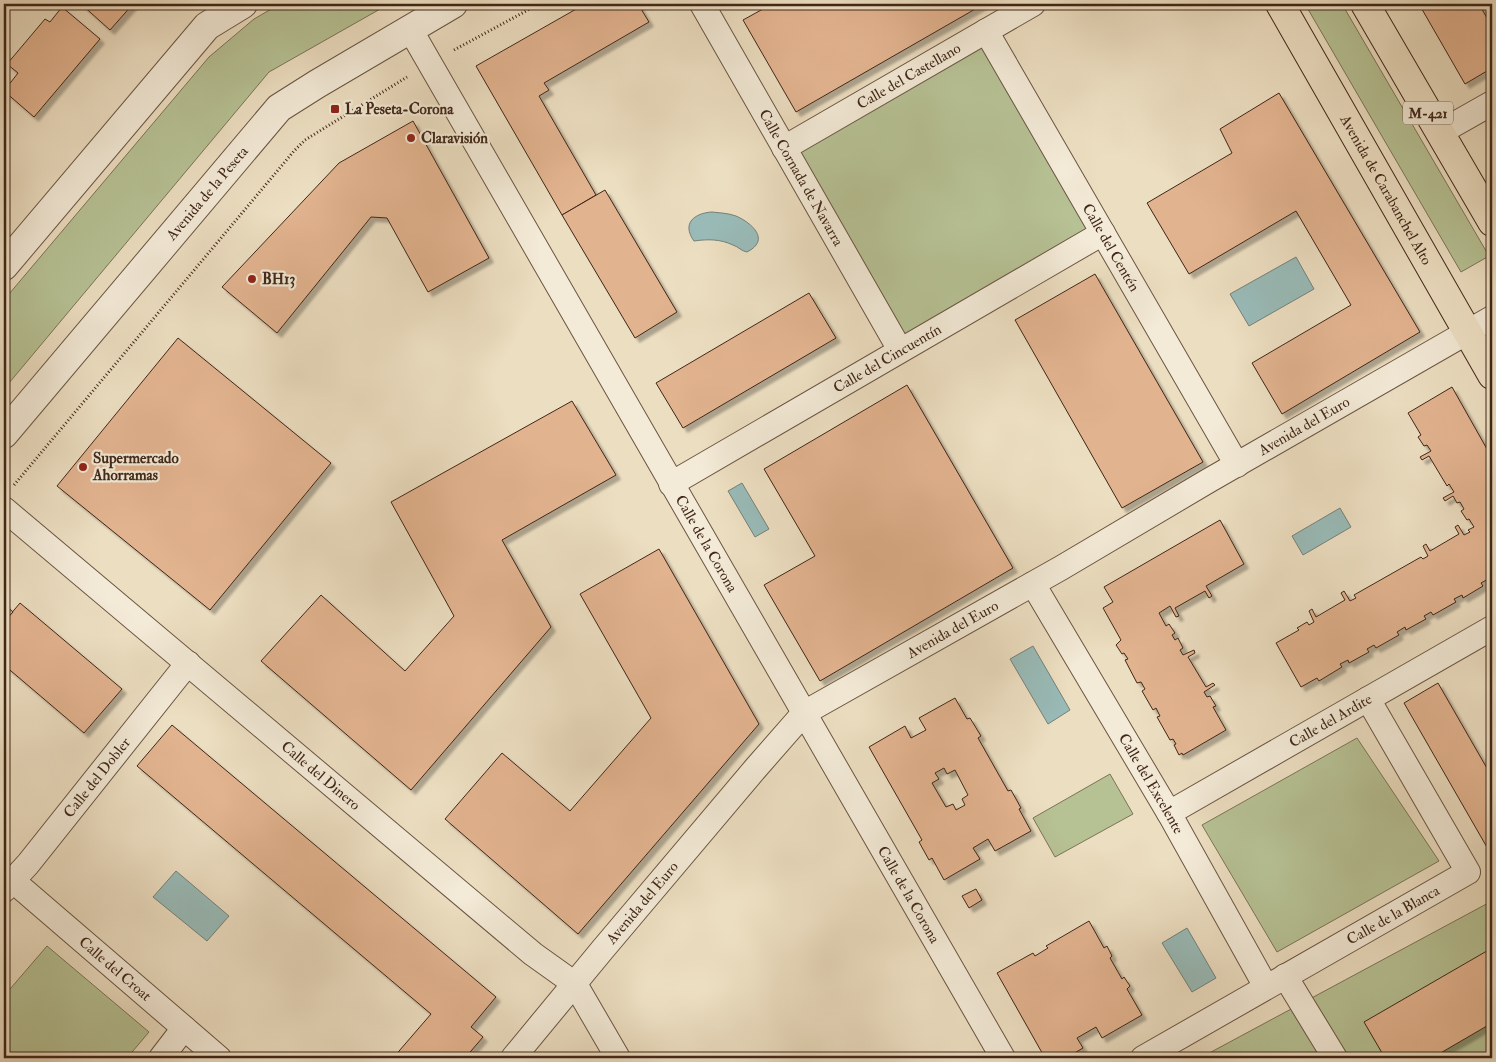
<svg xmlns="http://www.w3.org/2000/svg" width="1496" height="1062" font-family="'IM FELL Double Pica',serif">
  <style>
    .green { fill: #b6c194; stroke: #7b7456 }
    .water { fill: #99bbb8; stroke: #758078 }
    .building { fill: #e2b38f; stroke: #402718; fill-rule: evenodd; filter: url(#shadow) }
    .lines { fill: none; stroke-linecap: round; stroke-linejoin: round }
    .minor-casing { stroke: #6b5542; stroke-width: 26 }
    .tertiary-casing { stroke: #6b5542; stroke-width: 30 }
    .primary-casing { stroke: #402718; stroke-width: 30 }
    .path { stroke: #402718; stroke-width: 3; stroke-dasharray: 1 2.5; stroke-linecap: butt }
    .minor { stroke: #f3ead7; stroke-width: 24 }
    .tertiary { stroke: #f3ead7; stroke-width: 28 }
    .primary { stroke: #ecdec1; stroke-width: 28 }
    .poi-dot { fill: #8f2418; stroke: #f3ead7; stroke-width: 2 }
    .labels { text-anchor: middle; stroke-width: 4.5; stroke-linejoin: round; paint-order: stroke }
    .shield { fill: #f3ead7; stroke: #766251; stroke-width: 1 }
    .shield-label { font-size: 14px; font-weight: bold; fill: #402718 }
    .street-label { font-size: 15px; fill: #402718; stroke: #f3ead7 }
    .poi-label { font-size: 15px; font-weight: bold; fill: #402718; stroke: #f3ead7; text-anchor: start }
  </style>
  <defs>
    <filter id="shadow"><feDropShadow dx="4.5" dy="4.5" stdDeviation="1" flood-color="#0004"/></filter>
  </defs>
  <rect width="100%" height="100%" fill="#ecdec1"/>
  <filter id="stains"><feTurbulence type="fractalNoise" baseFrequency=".004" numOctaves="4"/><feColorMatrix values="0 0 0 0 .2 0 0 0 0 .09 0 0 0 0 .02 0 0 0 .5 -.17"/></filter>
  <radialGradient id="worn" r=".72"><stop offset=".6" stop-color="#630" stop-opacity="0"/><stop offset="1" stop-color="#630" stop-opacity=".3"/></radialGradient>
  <g class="green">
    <path d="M 280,4 L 389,4 L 269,72 L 4,389 L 4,300 L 209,57 L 254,19 Z"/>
    <path d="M 1305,4 L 1342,4 L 1489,256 L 1461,272 Z"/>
    <path d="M 986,31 L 1103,233 L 900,350 L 784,148 Z"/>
    <path d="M 1357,738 L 1439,861 L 1277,952 L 1202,825 Z"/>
    <path d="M 1110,774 L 1133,814 L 1055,857 L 1033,818 Z"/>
    <path d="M 1492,901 L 1492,1058 L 1200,1058 Z"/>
    <path d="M 47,946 L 149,1032 L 127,1058 L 4,1058 L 4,996 Z"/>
  </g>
  <g class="water">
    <path d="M 712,212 C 720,213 728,213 736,216 C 752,223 771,240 747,252 C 741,251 739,247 733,245 C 720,239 708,239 694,241 C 681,223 695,213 712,212 Z"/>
    <path d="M 1296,257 L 1314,289 L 1249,326 L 1230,294 Z"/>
    <path d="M 742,483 L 769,529 L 755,537 L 728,491 Z"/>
    <path d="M 1340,508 L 1351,527 L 1303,555 L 1292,536 Z"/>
    <path d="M 1033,646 L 1070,710 L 1048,724 L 1010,659 Z"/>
    <path d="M 176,871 L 229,916 L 207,941 L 153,897 Z"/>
    <path d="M 1187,928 L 1216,978 L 1192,992 L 1162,943 Z"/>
  </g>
  <g class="building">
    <path d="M 81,4 L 133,4 L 110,30 Z"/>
    <path d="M 585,4 L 638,4 L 649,22 L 544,83 L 549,90 L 539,96 L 596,195 L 562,215 L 476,66 Z"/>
    <path d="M 772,4 L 984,4 L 796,112 L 743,20 Z"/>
    <path d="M 1419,4 L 1479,4 L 1492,27 L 1492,68 L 1465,84 Z"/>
    <path d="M 62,7 L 100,39 L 34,117 L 4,91 L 18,73 L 7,64 L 45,19 L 50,22 Z"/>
    <path d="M 1279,93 L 1420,332 L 1282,414 L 1252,363 L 1351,305 L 1296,211 L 1189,274 L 1147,203 L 1232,153 L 1220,129 Z"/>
    <path d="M 413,121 L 489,258 L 428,292 L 387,218 L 371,217 L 277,333 L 222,287 L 339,163 Z"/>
    <path d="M 605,190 L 677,312 L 635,338 L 562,215 Z"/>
    <path d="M 1095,274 L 1203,462 L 1122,508 L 1015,320 Z"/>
    <path d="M 809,293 L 836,338 L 683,428 L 656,383 Z"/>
    <path d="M 178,338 L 331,463 L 210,610 L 57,486 Z"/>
    <path d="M 907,385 L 1013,568 L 820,681 L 764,585 L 815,556 L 764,469 Z"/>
    <path d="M 1452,387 L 1492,458 L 1492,577 L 1481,583 L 1483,586 L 1463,598 L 1462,595 L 1454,599 L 1456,602 L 1433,615 L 1431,612 L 1424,616 L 1426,619 L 1406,630 L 1405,627 L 1397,632 L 1399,635 L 1376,648 L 1374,645 L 1367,649 L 1369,652 L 1349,663 L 1348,660 L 1340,664 L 1342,667 L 1319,681 L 1317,678 L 1301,687 L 1276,643 L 1299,630 L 1297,628 L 1307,622 L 1309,625 L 1314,622 L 1309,611 L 1312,609 L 1316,617 L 1345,600 L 1341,593 L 1344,591 L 1350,601 L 1356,598 L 1354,595 L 1421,557 L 1423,559 L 1428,556 L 1423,546 L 1426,544 L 1430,551 L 1459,534 L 1455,527 L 1458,525 L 1464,535 L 1470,532 L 1468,530 L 1474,527 L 1469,519 L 1467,520 L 1461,511 L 1464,509 L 1460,502 L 1457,503 L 1453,496 L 1445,501 L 1443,498 L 1454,492 L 1449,484 L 1447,486 L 1429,456 L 1422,460 L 1420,457 L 1431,451 L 1427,445 L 1424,446 L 1418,437 L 1421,435 L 1408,413 Z"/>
    <path d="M 572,401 L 616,475 L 502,540 L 551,627 L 411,790 L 261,661 L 321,595 L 405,671 L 454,616 L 391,502 Z"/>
    <path d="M 1220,520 L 1244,564 L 1206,586 L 1212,596 L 1209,598 L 1205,591 L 1175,608 L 1179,616 L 1176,617 L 1170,606 L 1159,613 L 1166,626 L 1169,624 L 1175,633 L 1172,635 L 1175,640 L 1178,638 L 1183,648 L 1180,650 L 1183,655 L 1194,650 L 1195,653 L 1188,657 L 1206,687 L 1213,683 L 1215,685 L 1204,692 L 1207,697 L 1210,696 L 1216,706 L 1213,707 L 1226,730 L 1183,755 L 1182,753 L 1179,755 L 1174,745 L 1176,744 L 1173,739 L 1170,740 L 1157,717 L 1160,716 L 1156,708 L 1153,710 L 1142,691 L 1145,689 L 1141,682 L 1137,683 L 1125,660 L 1128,659 L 1124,653 L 1122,654 L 1116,645 L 1121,640 L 1103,608 L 1113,602 L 1104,587 Z"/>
    <path d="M 659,549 L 759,724 L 578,934 L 445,819 L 502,753 L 570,811 L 651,718 L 580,594 Z"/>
    <path d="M 20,603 L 122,689 L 84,733 L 4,665 L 4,622 Z"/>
    <path d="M 4,604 L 13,612 L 4,622 Z"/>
    <path d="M 1438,683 L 1492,777 L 1492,856 L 1404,703 Z"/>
    <path d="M 955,698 L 967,719 L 970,718 L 981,736 L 978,738 L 1008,791 L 1011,790 L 1021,808 L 1019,809 L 1031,831 L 995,851 L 988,839 L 973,848 L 980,859 L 944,880 L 932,858 L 929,860 L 919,842 L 922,840 L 869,747 L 905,726 L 911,738 L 926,730 L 919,718 ZM 944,768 L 947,774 L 955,770 L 968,795 L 962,799 L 965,805 L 956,810 L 953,804 L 946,807 L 932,783 L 939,779 L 935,773 Z"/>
    <path d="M 172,725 L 496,997 L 471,1027 L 483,1037 L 465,1058 L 393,1058 L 431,1014 L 137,766 Z"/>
    <path d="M 976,889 L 982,900 L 969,908 L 962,896 Z"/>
    <path d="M 1089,921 L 1104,948 L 1107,946 L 1112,956 L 1110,958 L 1122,979 L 1124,977 L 1130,986 L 1127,989 L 1142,1015 L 1102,1038 L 1096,1027 L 1077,1038 L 1083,1048 L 1066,1058 L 1045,1058 L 997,973 L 1033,953 L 1035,956 L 1048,948 L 1046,946 Z"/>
    <path d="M 1492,948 L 1492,1023 L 1432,1058 L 1385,1058 L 1364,1022 Z"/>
  </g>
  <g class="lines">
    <defs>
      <g id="minor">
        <path id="s1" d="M 702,4 L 900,350"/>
        <path id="s2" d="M 410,29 L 1003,1058"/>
        <path id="s3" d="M 986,31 L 1237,465"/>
        <path d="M 1439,133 L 1492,103"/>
        <path id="s4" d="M 784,148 L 1033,4"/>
        <path id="s5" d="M 671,484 L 1103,233"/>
        <path id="s6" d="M 4,509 L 533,954 L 575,984 L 618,1058"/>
        <path id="s7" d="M 1033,584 L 1169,813 L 1266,987"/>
        <path id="s8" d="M 1169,813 L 1492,628"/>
        <path id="s9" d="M 12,880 L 219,1058"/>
        <path id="s10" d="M 4,890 L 28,864 L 188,663"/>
        <path d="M 1285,976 L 1335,1058"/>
        <path d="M 161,1058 L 184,1028"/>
        <path id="s11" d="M 513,1058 L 603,949 L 755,769 L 804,713 L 1061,568 L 1208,481 L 1492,318"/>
        <path id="s12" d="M 1143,1058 L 1468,872 L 1368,699"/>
      </g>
      <g id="tertiary">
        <path d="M 4,266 L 207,26 L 243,4"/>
        <path id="s13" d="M 4,434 L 279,108 L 317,84 L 453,4"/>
      </g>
      <g id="primary">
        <path id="s14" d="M 1280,4 L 1492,375"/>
        <path d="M 1365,4 L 1492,222"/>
      </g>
    </defs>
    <use href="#minor" class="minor-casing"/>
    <use href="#tertiary" class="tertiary-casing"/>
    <use href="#primary" class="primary-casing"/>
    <g class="path">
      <path d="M 454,50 L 539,4"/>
      <path d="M 14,485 L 294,151 L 305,140 L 407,77"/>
    </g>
    <use href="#minor" class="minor"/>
    <use href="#tertiary" class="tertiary"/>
    <use href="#primary" class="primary"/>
  </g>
  <g class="poi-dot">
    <rect x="330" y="104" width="10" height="10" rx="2.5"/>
    <circle cx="411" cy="138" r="5"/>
    <circle cx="252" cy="279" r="5"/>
    <circle cx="83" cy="467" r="5"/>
  </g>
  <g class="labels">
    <rect class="shield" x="1403" y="101.5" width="50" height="23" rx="4"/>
    <g class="shield-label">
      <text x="1428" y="118">M-421</text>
    </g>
    <g class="street-label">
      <text dy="5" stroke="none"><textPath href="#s4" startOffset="144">Calle del Castellano</textPath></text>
      <text dy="5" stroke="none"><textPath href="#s1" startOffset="200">Calle Cornada de Navarra</textPath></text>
      <text dy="5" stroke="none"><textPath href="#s14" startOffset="214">Avenida de Carabanchel Alto</textPath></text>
      <text dy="5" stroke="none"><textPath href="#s13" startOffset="315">Avenida de la Peseta</textPath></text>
      <text dy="5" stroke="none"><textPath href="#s3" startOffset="250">Calle del Centén</textPath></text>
      <text dy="5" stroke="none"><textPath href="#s5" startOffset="250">Calle del Cincuentín</textPath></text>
      <text dy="5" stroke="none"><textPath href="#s11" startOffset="1028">Avenida del Euro</textPath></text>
      <text dy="5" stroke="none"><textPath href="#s2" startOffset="594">Calle de la Corona</textPath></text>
      <text dy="5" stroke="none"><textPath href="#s11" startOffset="622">Avenida del Euro</textPath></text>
      <text dy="5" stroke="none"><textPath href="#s8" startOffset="186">Calle del Ardite</textPath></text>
      <text dy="5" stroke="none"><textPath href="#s6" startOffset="414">Calle del Dinero</textPath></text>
      <text dy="5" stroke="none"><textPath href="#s10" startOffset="146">Calle del Dobler</textPath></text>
      <text dy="5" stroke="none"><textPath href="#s7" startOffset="232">Calle del Excelente</textPath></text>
      <text dy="5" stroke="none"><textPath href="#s2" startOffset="999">Calle de la Corona</textPath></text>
      <text dy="5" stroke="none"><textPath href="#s11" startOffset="202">Avenida del Euro</textPath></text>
      <text dy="5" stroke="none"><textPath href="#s12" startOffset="288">Calle de la Blanca</textPath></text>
      <text dy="5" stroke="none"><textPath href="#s9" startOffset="136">Calle del Croat</textPath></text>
    </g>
    <g class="poi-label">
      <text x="345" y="114">La Peseta-Corona</text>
      <text x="421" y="143">Claravisión</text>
      <text x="262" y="284">BH13</text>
      <text x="93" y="463">Supermercado<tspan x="93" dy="17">Ahorramas</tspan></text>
    </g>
  </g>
  <rect width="1496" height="1062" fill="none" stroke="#ecdec1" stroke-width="20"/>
  <rect x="5" y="5" width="1486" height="1052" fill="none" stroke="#402718" stroke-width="2.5"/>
  <rect x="10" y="10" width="1476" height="1042" fill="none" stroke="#402718"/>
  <rect width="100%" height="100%" filter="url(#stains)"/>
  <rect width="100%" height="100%" fill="url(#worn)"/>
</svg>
